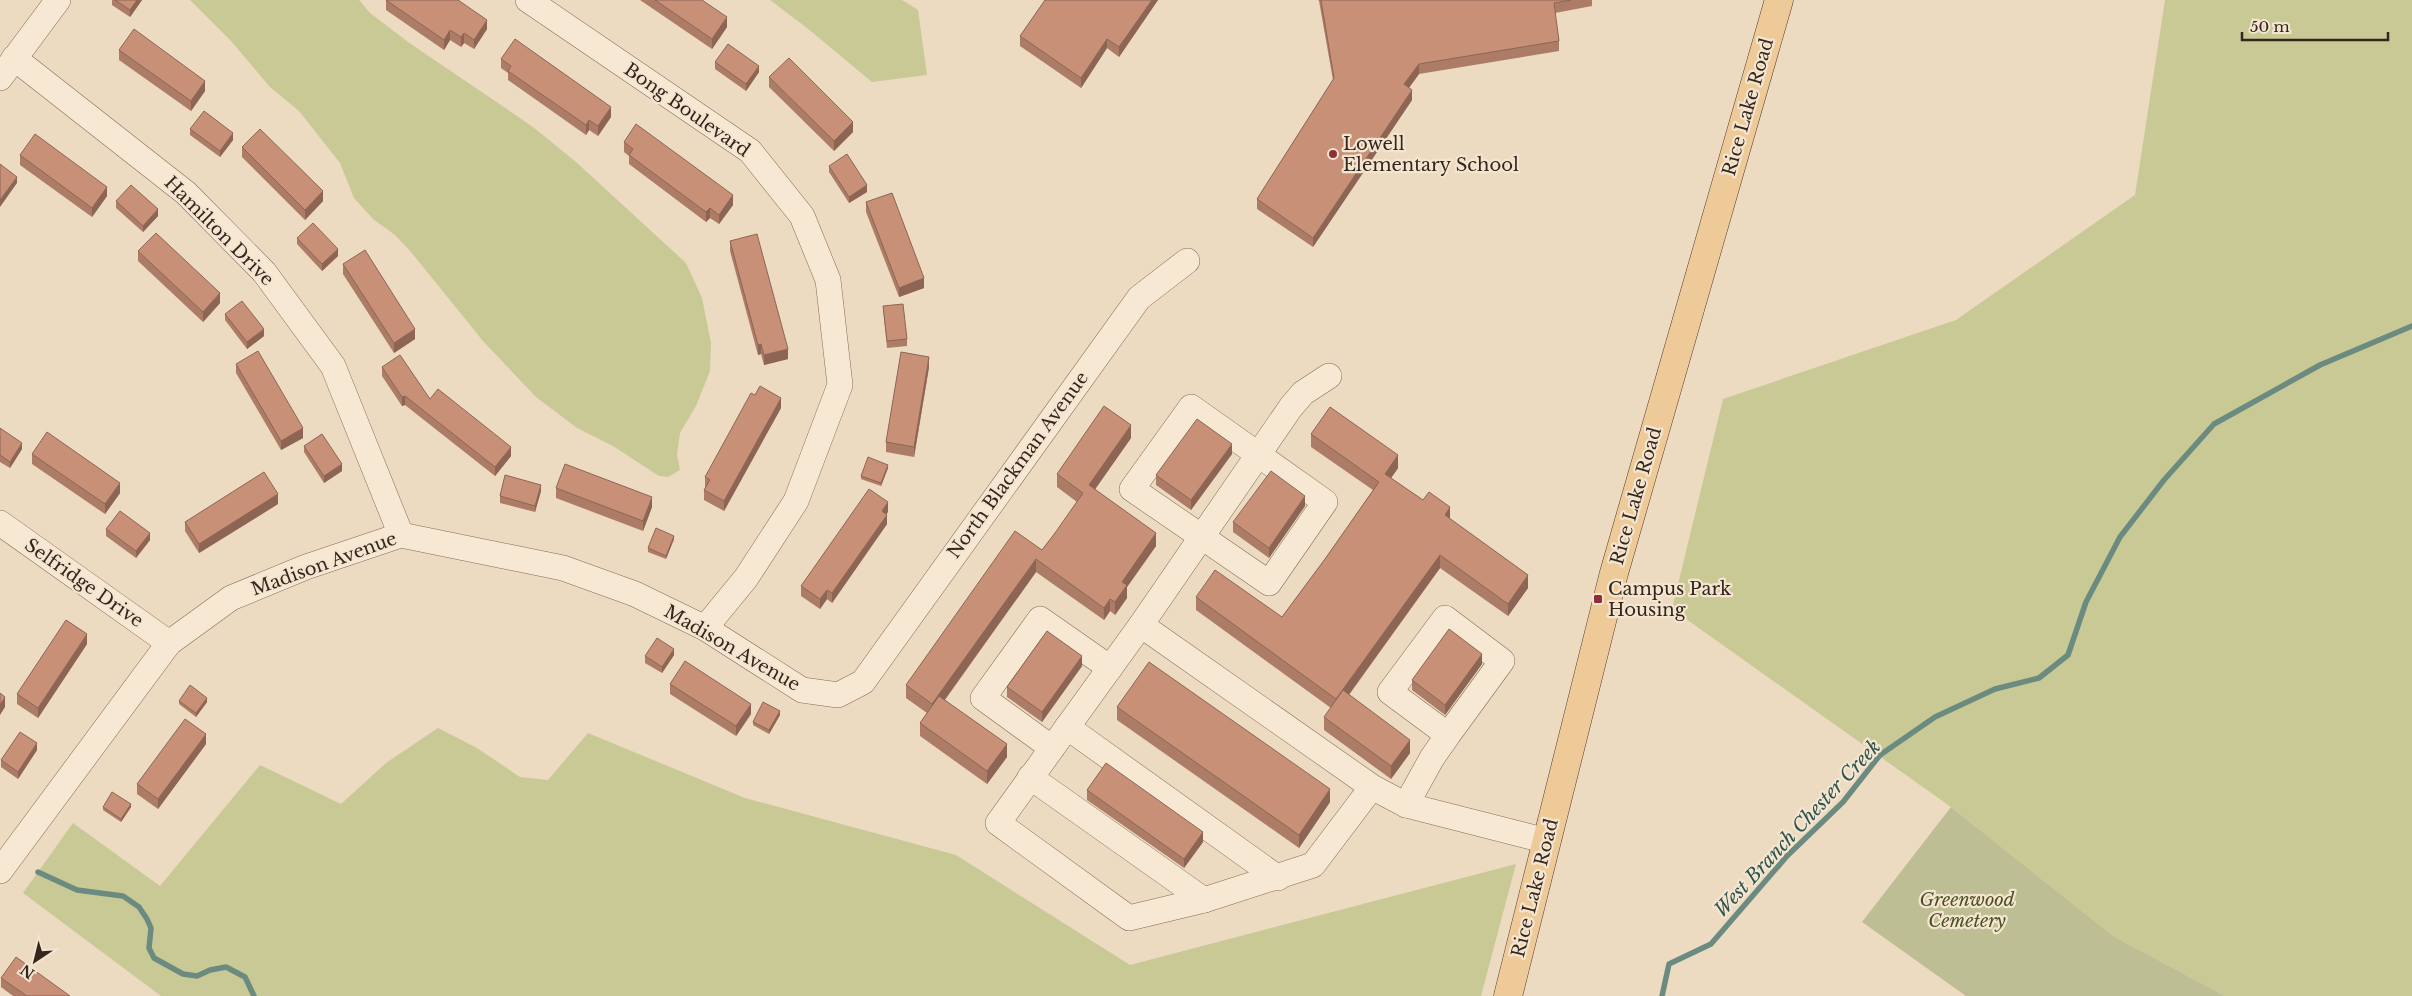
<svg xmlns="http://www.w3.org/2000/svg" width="2412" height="996" font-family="'Libre Baskerville',serif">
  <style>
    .green { fill: #c9c995 }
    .cemetery { fill: #bebe94 }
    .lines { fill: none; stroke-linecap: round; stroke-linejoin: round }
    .stream { stroke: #6b8b80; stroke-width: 5.5 }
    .minor-casing { stroke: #846b59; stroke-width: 26 }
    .major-casing { stroke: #523a2d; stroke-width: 29 }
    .minor { stroke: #f7e8d3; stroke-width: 25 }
    .major { stroke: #eeca99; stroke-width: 28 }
    .wall { fill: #ad7c67 }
    .shaded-wall { fill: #8d6554 }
    .building { fill: #c99078; stroke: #8d6554 }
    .poi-dot { fill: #912c38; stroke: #f4e5d0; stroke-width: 2 }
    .labels { text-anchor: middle; stroke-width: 4.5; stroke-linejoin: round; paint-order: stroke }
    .street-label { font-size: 18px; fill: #34261d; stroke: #f4e5d0 }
    .poi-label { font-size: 18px; fill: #34261d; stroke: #f4e5d0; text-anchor: start }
    .park-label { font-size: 18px; font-style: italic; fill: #4a5024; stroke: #f4e5d0 }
    .water-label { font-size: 19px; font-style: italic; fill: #2d544d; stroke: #f4e5d0 }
  </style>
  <rect width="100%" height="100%" fill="#ecdac1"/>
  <g class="green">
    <path d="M 190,0 L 359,0 L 370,13 L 408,42 L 533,127 L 576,162 L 686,263 L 702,298 L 711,343 L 710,371 L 696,406 L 680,433 L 677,454 L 680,470 L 668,477 L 659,476 L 613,446 L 577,428 L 536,397 L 483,341 L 411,252 L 395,235 L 373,219 L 354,198 L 340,163 L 299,111 L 270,87 L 231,41 Z"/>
    <path d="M 770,0 L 902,0 L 918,10 L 927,75 L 872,82 L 807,28 Z"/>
    <path d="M 2165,0 L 2412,0 L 2412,996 L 2225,996 L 2113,936 L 1951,807 L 1672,609 L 1723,399 L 1956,320 L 2135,195 Z"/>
    <path d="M 438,728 L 477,748 L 520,777 L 548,780 L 588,733 L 745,798 L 956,855 L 1130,965 L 1516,864 L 1481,996 L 161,996 L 23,893 L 73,823 L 160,886 L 260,765 L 341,804 L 386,763 Z"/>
  </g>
  <path class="cemetery" d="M 1951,807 L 2113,936 L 2225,996 L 1966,996 L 1862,922 Z"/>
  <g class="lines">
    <g class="stream">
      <path d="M 38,872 L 77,890 L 123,896 L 139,907 L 147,919 L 151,928 L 149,948 L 154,958 L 183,974 L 197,976 L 210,970 L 226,967 L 245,977 L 254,996"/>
      <path d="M 1662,996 L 1669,964 L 1711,944 L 1787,856 L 1843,802 L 1880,755 L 1935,717 L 1995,689 L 2039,678 L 2068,655 L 2086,602 L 2120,537 L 2164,480 L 2214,424 L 2320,365 L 2412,326"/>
    </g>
    <defs>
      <g id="minor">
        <path d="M 528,0 L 750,151 L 802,216 L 828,280 L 840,385 L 796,501 L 746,578 L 705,628"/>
        <path d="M 14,58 L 186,193 L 264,272 L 333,366 L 401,535"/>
        <path d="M 0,78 L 58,0"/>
        <path d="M 1191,407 L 1325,502 L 1269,583 L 1132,489 Z"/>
        <path d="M 0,523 L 169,643"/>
        <path d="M 1141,625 L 1291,407 L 1303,393 L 1329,376"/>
        <path d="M 1067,727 L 1278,878"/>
        <path d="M 1052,748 L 983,698 L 1040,619 L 1110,668"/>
        <path d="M 1030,777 L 1204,900"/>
        <path d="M 1372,787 L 1313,865 L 1204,900 L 1129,918 L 998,823 L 1141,625 L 1372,787 L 1406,805 L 1547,841"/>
        <path d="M 1406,805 L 1432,758 L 1448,735 L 1390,692 L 1445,618 L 1502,661 L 1448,735"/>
        <path d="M 0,871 L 169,643 L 231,598 L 306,567 L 401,535 L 563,568 L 635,594 L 705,628 L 802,690 L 838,695 L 863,682 L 1139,298 L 1187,261"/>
      </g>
      <path id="major" d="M 1508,996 L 1614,573 L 1779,0"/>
    </defs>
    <use href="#minor" class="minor-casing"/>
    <use href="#major" class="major-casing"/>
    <use href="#minor" class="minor"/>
    <use href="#major" class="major"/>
  </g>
  <g class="wall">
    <path d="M 112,0 L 142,0 L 130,17 L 112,5 Z"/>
    <path d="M 386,0 L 487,29 L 474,49 L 464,43 L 461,47 L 450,40 L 444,50 L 386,10 Z"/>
    <path d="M 640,0 L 702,0 L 727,27 L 712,49 Z"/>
    <path d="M 1045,0 L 1158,0 L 1119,57 L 1107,48 L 1081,88 L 1020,46 L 1020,36 Z"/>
    <path d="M 1318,0 L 1592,0 L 1592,6 L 1555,13 L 1559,41 L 1559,51 L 1419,74 L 1409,88 L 1412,100 L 1313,247 L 1257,209 L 1257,199 L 1333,80 L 1319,1 Z"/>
    <path d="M 119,50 L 205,91 L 191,111 L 119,60 Z"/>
    <path d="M 501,59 L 611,117 L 598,136 L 589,130 L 586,135 L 508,80 L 508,73 L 501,68 Z"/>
    <path d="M 715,62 L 759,72 L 746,91 L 715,69 Z"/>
    <path d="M 769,77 L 853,132 L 834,151 L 769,87 Z"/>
    <path d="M 190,129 L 233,140 L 220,157 L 190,135 Z"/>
    <path d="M 624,142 L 733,205 L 719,224 L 710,218 L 706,222 L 629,164 L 629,156 L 624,152 Z"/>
    <path d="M 242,147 L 323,201 L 305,220 L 242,157 Z"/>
    <path d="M 20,155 L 107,196 L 92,217 L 20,165 Z"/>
    <path d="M 829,166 L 867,192 L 849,203 L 829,172 Z"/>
    <path d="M 116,201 L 158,216 L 143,232 L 116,208 Z"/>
    <path d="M 866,202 L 924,288 L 899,297 L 866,212 Z"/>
    <path d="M 297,238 L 338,256 L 322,271 L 297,244 Z"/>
    <path d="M 730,241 L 788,359 L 764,365 L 761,354 L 758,355 L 730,251 Z"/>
    <path d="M 138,251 L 220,303 L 203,322 L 138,261 Z"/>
    <path d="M 343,264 L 415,339 L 394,353 L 343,274 Z"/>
    <path d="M 883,306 L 907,339 L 907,346 L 887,348 Z"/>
    <path d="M 225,314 L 264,336 L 247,349 L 225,320 Z"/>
    <path d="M 236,364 L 303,438 L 281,450 L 236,373 Z"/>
    <path d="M 382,367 L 430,399 L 511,456 L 495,476 L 405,405 L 402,406 L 382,376 Z"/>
    <path d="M 929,367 L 914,457 L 886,452 L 886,442 Z"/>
    <path d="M 781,408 L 724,511 L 704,500 L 704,490 L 706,488 L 705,487 L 705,477 Z"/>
    <path d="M 0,428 L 22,449 L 10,468 L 0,462 Z"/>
    <path d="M 1311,434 L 1398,468 L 1391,478 L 1450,519 L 1528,588 L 1508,616 L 1440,568 L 1349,695 L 1410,753 L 1391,779 L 1324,730 L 1324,717 L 1331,708 L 1196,610 L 1196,597 L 1282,617 L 1325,559 L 1373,490 L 1311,447 Z"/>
    <path d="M 1131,438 L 1095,489 L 1156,546 L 1127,587 L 1127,598 L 1115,615 L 1110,611 L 1104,620 L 1036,572 L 945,700 L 1007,757 L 987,784 L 920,736 L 920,723 L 927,713 L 906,698 L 906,685 L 1042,550 L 1055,533 L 1077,502 L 1057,487 L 1057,474 Z"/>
    <path d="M 304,446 L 342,471 L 324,483 L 304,452 Z"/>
    <path d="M 32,454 L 120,493 L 105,514 L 32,464 Z"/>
    <path d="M 1232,454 L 1191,510 L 1156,485 L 1156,475 Z"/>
    <path d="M 888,468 L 881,486 L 861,479 L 861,476 Z"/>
    <path d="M 556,488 L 652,507 L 643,531 L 556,498 Z"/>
    <path d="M 541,491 L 535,512 L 500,503 L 500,496 Z"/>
    <path d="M 278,504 L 199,553 L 185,531 L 185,522 Z"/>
    <path d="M 1305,506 L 1269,558 L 1233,532 L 1233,522 Z"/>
    <path d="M 888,512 L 886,514 L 887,524 L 832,603 L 827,599 L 820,609 L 801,596 L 801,586 Z"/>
    <path d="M 106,529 L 150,540 L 136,558 L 106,536 Z"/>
    <path d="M 674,539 L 666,559 L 648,552 L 648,548 Z"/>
    <path d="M 87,644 L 38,718 L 17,704 L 17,694 Z"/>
    <path d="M 674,655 L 662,673 L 645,663 L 645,656 Z"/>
    <path d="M 1482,664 L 1445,715 L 1412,690 L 1412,680 Z"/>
    <path d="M 1082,666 L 1042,722 L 1007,697 L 1007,687 Z"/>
    <path d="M 670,684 L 751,714 L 736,736 L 670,694 Z"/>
    <path d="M 179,701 L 207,702 L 196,717 L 179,704 Z"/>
    <path d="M 1117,707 L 1330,802 L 1299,848 L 1117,720 Z"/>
    <path d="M 780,715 L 769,734 L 753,725 L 753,722 Z"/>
    <path d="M 206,744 L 158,809 L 137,794 L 137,784 Z"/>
    <path d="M 37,750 L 18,779 L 1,767 L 1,760 Z"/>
    <path d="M 1087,790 L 1203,842 L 1184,868 L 1087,800 Z"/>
    <path d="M 103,807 L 131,807 L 121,822 L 103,810 Z"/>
    <path d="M 1,978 L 70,996 L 13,996 L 1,987 Z"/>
  </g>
  <g class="shaded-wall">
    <path d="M 137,0 L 142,0 L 130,17 L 130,10 Z"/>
    <path d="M 1152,0 L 1158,0 L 1119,57 L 1119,47 Z"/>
    <path d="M 727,17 L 727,27 L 712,49 L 712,39 Z"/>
    <path d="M 487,20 L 487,29 L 474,49 L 474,40 Z"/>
    <path d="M 450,30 L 450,40 L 444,50 L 444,40 Z"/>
    <path d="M 464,33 L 464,43 L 461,47 L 461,37 Z"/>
    <path d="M 1107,39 L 1107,48 L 1081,88 L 1081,78 Z"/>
    <path d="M 1419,64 L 1419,74 L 1404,94 L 1404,84 Z"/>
    <path d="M 759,66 L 759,72 L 746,91 L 746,84 Z"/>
    <path d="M 205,81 L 205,91 L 191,111 L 191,101 Z"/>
    <path d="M 1412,90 L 1412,100 L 1313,247 L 1313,238 Z"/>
    <path d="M 611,107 L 611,117 L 598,136 L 598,126 Z"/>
    <path d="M 589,120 L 589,130 L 586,135 L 586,125 Z"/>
    <path d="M 853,122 L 853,132 L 834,151 L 834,141 Z"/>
    <path d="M 233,133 L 233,140 L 220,157 L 220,151 Z"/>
    <path d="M 17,177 L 17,183 L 0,207 L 0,200 Z"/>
    <path d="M 867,185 L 867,192 L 849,203 L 849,197 Z"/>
    <path d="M 107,187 L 107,196 L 92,217 L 92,208 Z"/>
    <path d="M 323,191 L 323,201 L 305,220 L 305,210 Z"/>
    <path d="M 733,195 L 733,205 L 719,224 L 719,215 Z"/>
    <path d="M 710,208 L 710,218 L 706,222 L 706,212 Z"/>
    <path d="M 158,209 L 158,216 L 143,232 L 143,226 Z"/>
    <path d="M 338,249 L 338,256 L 322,271 L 322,264 Z"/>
    <path d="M 924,278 L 924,288 L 899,297 L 899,288 Z"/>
    <path d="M 220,293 L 220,303 L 203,322 L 203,312 Z"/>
    <path d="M 264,329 L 264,336 L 247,349 L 247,342 Z"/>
    <path d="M 415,329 L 415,339 L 394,353 L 394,343 Z"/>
    <path d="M 761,344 L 761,354 L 758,355 L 758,345 Z"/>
    <path d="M 788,349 L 788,359 L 764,365 L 764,355 Z"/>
    <path d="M 929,357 L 929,367 L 914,457 L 914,447 Z"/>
    <path d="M 405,396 L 405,405 L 402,406 L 402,397 Z"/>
    <path d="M 781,398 L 781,408 L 724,511 L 724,501 Z"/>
    <path d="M 1131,425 L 1131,438 L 1089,498 L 1089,485 Z"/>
    <path d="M 303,428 L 303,438 L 281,450 L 281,441 Z"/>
    <path d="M 22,443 L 22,449 L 10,468 L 10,462 Z"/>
    <path d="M 1232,444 L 1232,454 L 1191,510 L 1191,500 Z"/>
    <path d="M 511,447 L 511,456 L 495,476 L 495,467 Z"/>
    <path d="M 1398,455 L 1398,468 L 1385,487 L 1385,474 Z"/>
    <path d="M 342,464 L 342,471 L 324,483 L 324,476 Z"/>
    <path d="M 888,465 L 888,468 L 881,486 L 881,483 Z"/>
    <path d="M 120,483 L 120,493 L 105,514 L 105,504 Z"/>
    <path d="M 541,485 L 541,491 L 535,512 L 535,506 Z"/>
    <path d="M 278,494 L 278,504 L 199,553 L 199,544 Z"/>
    <path d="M 1305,496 L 1305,506 L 1269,558 L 1269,548 Z"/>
    <path d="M 652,497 L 652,507 L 643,531 L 643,521 Z"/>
    <path d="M 888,502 L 888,512 L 882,521 L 882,511 Z"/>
    <path d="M 1450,507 L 1450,520 L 1445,515 Z"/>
    <path d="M 887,515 L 887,524 L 832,603 L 832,593 Z"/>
    <path d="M 150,533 L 150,540 L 136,558 L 136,551 Z"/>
    <path d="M 1156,533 L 1156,546 L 1127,587 L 1127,598 L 1115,615 L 1115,602 L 1122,582 Z"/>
    <path d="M 674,536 L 674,539 L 666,559 L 666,556 Z"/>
    <path d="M 1440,555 L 1440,568 L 1336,712 L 1336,699 Z"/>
    <path d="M 1036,559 L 1036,572 L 932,717 L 932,704 Z"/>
    <path d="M 1528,575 L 1528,588 L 1508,616 L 1508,604 Z"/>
    <path d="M 827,590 L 827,599 L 820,609 L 820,599 Z"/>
    <path d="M 1110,599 L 1110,611 L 1104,620 L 1104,608 Z"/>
    <path d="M 87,634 L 87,644 L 38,718 L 38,708 Z"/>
    <path d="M 674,649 L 674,655 L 662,673 L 662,667 Z"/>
    <path d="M 1482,654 L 1482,664 L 1445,715 L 1445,705 Z"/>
    <path d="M 1082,656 L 1082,666 L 1042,722 L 1042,712 Z"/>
    <path d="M 5,697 L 5,707 L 0,715 L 0,705 Z"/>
    <path d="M 207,698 L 207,702 L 196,717 L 196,713 Z"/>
    <path d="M 751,704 L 751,714 L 736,736 L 736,726 Z"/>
    <path d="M 780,711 L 780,715 L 769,734 L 769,730 Z"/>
    <path d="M 206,734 L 206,744 L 158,809 L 158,799 Z"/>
    <path d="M 1410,740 L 1410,753 L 1391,779 L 1391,766 Z"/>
    <path d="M 37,743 L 37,750 L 18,779 L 18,772 Z"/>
    <path d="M 1007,744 L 1007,757 L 987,784 L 987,771 Z"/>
    <path d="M 1330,789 L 1330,802 L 1299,848 L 1299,835 Z"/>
    <path d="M 131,804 L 131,807 L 121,822 L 121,819 Z"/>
    <path d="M 1203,832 L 1203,842 L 1184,868 L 1184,859 Z"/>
  </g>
  <g class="building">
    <path d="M 115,0 L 137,0 L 130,10 Z"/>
    <path d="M 386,0 L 458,0 L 487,20 L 474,40 L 464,33 L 461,37 L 450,30 L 444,40 Z"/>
    <path d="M 655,0 L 702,0 L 727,17 L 712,39 Z"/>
    <path d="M 1045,0 L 1152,0 L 1119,47 L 1107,39 L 1081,78 L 1020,36 Z"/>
    <path d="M 1321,0 L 1571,0 L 1554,3 L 1559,41 L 1419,64 L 1404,84 L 1412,90 L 1313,238 L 1257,199 L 1334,78 Z"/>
    <path d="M 134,29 L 205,81 L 191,101 L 119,50 Z"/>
    <path d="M 515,39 L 611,107 L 598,126 L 589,120 L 586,125 L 508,71 L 511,66 L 501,59 Z"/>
    <path d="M 728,44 L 759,66 L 746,84 L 715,62 Z"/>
    <path d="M 789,58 L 853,122 L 834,141 L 769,77 Z"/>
    <path d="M 204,111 L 233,133 L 220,151 L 190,129 Z"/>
    <path d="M 636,124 L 733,195 L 719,215 L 710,208 L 706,212 L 629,155 L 633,149 L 624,142 Z"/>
    <path d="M 260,129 L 323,191 L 305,210 L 242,147 Z"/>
    <path d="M 35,134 L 107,187 L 92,208 L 20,155 Z"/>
    <path d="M 847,154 L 867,185 L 849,197 L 829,166 Z"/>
    <path d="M 0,164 L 17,177 L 0,200 Z"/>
    <path d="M 131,185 L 158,209 L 143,226 L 116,201 Z"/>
    <path d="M 892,193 L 924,278 L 899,288 L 866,202 Z"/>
    <path d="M 313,223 L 338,249 L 322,264 L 297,238 Z"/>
    <path d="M 156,233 L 220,293 L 203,312 L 138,251 Z"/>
    <path d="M 757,234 L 788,349 L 764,355 L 761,344 L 758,345 L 730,241 Z"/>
    <path d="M 365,250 L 415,329 L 394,343 L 343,264 Z"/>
    <path d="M 242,301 L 264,329 L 247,342 L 225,314 Z"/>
    <path d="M 903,304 L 907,339 L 887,341 L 883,306 Z"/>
    <path d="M 258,351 L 303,428 L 281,441 L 236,364 Z"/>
    <path d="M 901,352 L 929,357 L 914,447 L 886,442 Z"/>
    <path d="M 400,355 L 430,399 L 438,389 L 511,447 L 495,467 L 405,396 L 402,397 L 382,367 Z"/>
    <path d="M 760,386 L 781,398 L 724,501 L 704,490 L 710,480 L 705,477 L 751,393 L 755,395 Z"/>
    <path d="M 1104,406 L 1131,425 L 1089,485 L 1156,533 L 1122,582 L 1127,585 L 1115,602 L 1110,599 L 1104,608 L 1036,559 L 932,704 L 906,685 L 1015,531 L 1042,550 L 1055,533 L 1083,493 L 1057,474 Z"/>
    <path d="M 1330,407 L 1398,455 L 1385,474 L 1423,500 L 1429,492 L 1450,507 L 1445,515 L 1528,575 L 1508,604 L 1440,555 L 1336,699 L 1196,597 L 1215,570 L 1282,617 L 1325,559 L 1379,482 L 1311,434 Z"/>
    <path d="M 1197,419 L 1232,444 L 1191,500 L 1156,475 Z"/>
    <path d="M 0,428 L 22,443 L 10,462 L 0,455 Z"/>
    <path d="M 47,432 L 120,483 L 105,504 L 32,454 Z"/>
    <path d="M 322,434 L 342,464 L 324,476 L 304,446 Z"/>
    <path d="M 868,457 L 888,465 L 881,483 L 861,476 Z"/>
    <path d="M 565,464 L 652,497 L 643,521 L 556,488 Z"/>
    <path d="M 1271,471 L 1305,496 L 1269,548 L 1233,522 Z"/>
    <path d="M 264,472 L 278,494 L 199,544 L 185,522 Z"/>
    <path d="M 505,475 L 541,485 L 535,506 L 500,496 Z"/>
    <path d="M 869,489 L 888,502 L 882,511 L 887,515 L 832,593 L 827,590 L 820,599 L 801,586 Z"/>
    <path d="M 120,511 L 150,533 L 136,551 L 106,529 Z"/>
    <path d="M 656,528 L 674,536 L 666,556 L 648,548 Z"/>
    <path d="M 66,620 L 87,634 L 38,708 L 17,694 Z"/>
    <path d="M 1449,629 L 1482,654 L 1445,705 L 1412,680 Z"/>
    <path d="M 1047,631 L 1082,656 L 1042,712 L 1007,687 Z"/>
    <path d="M 657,638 L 674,649 L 662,667 L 645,656 Z"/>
    <path d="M 685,661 L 751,704 L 736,726 L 670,684 Z"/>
    <path d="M 1149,662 L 1330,789 L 1299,835 L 1117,707 Z"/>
    <path d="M 190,685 L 207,698 L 196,713 L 179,701 Z"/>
    <path d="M 1343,690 L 1410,740 L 1391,766 L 1324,717 Z"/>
    <path d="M 0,693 L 5,697 L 0,705 Z"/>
    <path d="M 939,696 L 1007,744 L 987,771 L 920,723 Z"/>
    <path d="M 763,702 L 780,711 L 769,730 L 753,722 Z"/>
    <path d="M 185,719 L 206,734 L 158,799 L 137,784 Z"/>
    <path d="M 20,732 L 37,743 L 18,772 L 1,760 Z"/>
    <path d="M 1106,763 L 1203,832 L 1184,859 L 1087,790 Z"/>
    <path d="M 112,792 L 131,804 L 121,819 L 103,807 Z"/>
    <path d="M 16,957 L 70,996 L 27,996 L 1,978 Z"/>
  </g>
  <g class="poi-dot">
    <circle cx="1333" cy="154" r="5"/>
    <rect x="1593" y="594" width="10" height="10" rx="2.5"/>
  </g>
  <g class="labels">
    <g class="street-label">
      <text transform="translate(1748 107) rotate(-74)" y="6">Rice Lake Road</text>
      <text transform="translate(687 110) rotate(35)" y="6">Bong Boulevard</text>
      <text transform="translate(219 231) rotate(45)" y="6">Hamilton Drive</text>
      <text transform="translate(1018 465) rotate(-54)" y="6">North Blackman Avenue</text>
      <text transform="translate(1636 496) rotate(-74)" y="6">Rice Lake Road</text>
      <text transform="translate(324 564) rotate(-20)" y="6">Madison Avenue</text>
      <text transform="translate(84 583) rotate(35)" y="6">Selfridge Drive</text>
      <text transform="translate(732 648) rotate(30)" y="6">Madison Avenue</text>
      <text transform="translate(1535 888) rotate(-76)" y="6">Rice Lake Road</text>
    </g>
    <g class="poi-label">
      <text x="1343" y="150">Lowell<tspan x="1343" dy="21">Elementary School</tspan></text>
      <text x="1608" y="595">Campus Park<tspan x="1608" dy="21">Housing</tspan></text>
    </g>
    <g class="park-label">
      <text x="1967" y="906">Greenwood<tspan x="1967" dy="21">Cemetery</tspan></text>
    </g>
    <g class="water-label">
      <text transform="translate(1797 828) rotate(-47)" y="7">West Branch Chester Creek</text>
    </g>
  </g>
  <g transform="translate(35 961) rotate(215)" stroke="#f4e5d0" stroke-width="4" paint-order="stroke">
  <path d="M0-4L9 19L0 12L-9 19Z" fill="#34261d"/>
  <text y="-8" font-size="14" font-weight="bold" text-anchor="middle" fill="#34261d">N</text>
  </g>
  <path d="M2242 32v8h146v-8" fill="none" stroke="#34261d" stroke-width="2.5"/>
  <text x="2250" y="32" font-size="15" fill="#34261d" stroke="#f4e5d0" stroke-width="4" paint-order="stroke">50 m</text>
</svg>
